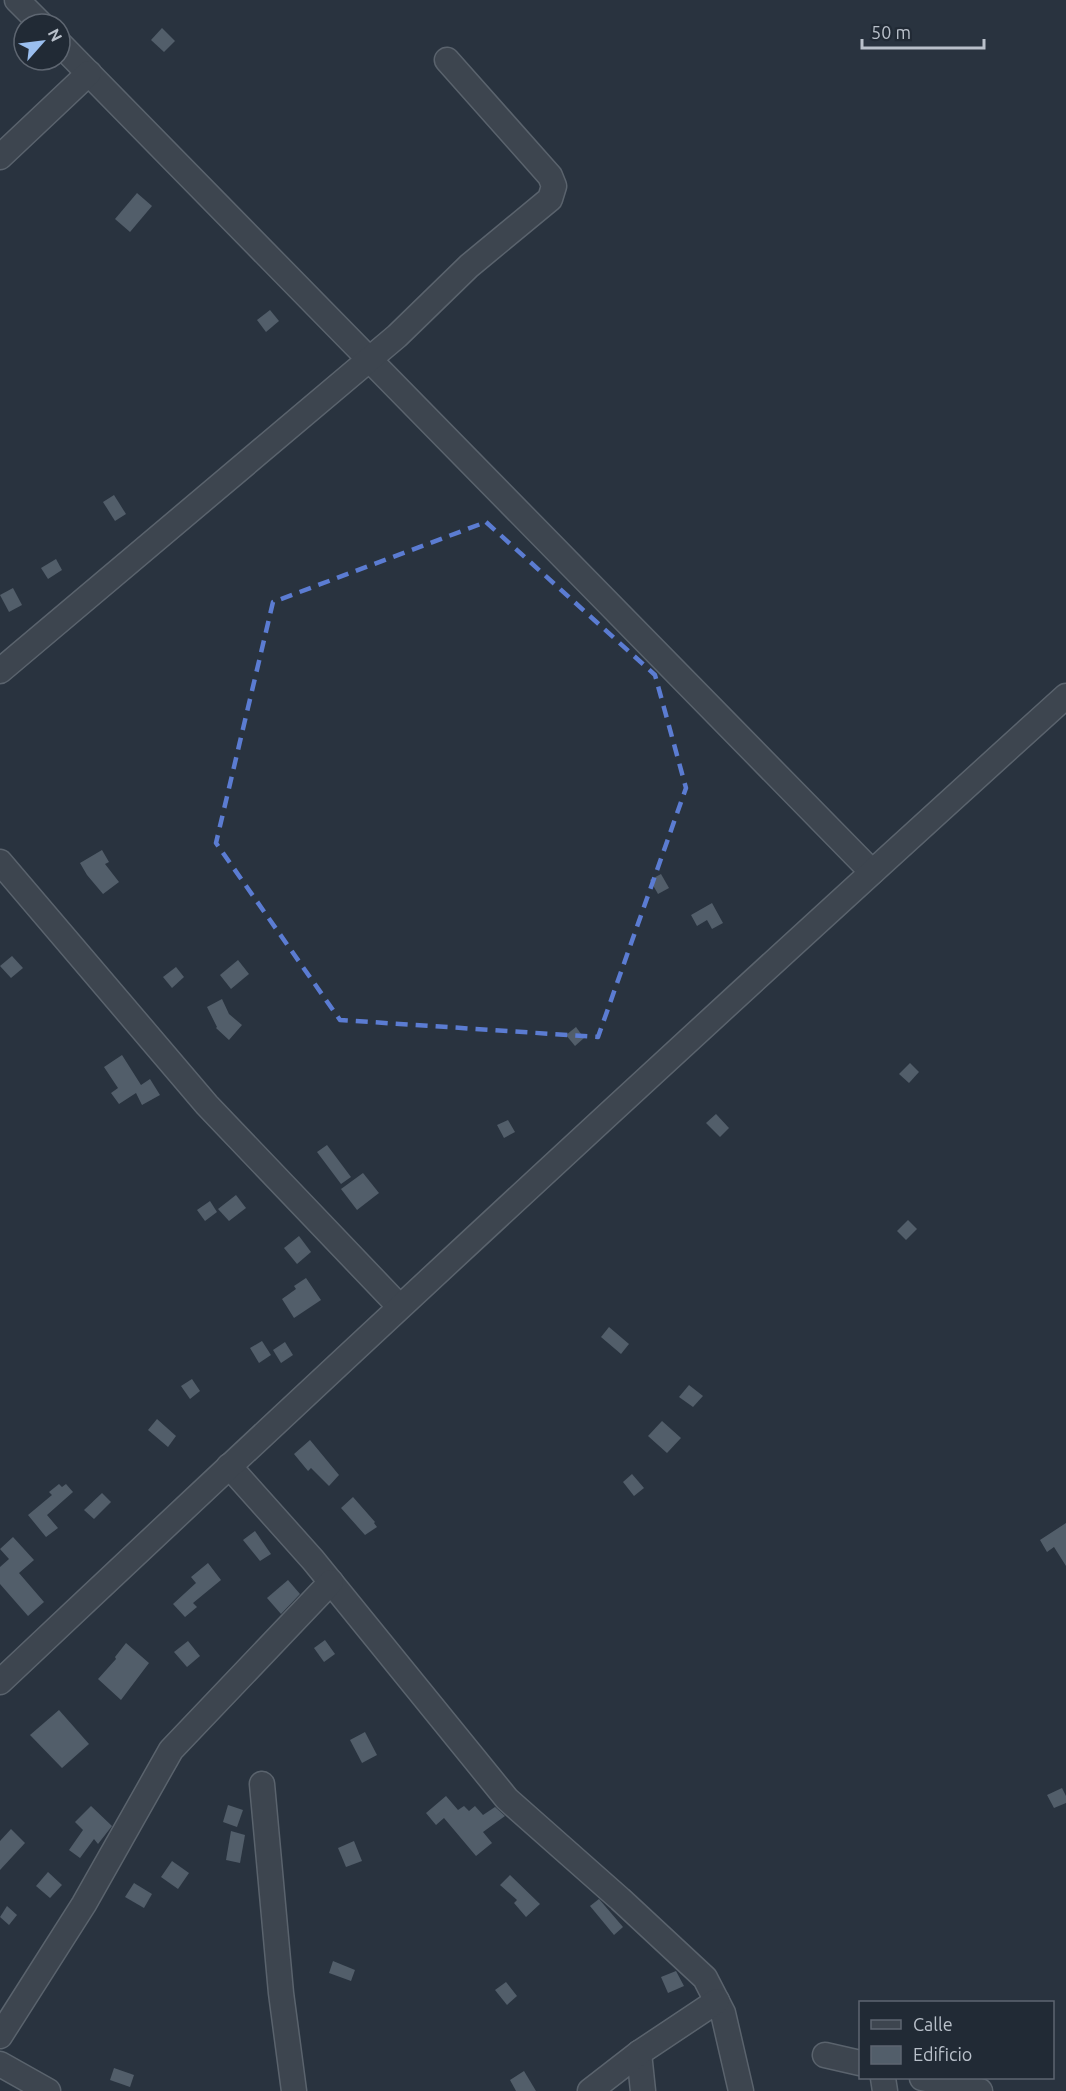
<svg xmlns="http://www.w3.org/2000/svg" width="1066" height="2091" font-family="Ubuntu,sans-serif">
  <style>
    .building { fill: #525e6a }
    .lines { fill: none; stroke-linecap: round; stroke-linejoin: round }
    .minor-casing { stroke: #5a636d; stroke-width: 27 }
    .minor { stroke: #3d454f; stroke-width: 24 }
    .marked { fill: none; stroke: #5b7cd2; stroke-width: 4.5; stroke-dasharray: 12 8; stroke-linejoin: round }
  </style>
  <rect width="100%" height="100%" fill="#29333f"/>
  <g class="building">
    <path d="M 162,28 L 175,41 L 164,52 L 151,40 Z"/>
    <path d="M 137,193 L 152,206 L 130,232 L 115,219 Z"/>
    <path d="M 270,310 L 279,321 L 266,332 L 257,320 Z"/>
    <path d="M 114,495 L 126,514 L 115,521 L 103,502 Z"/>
    <path d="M 56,559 L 62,570 L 48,579 L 41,568 Z"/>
    <path d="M 13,588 L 22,605 L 9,612 L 0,595 Z"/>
    <path d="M 102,850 L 109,862 L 105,864 L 119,882 L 103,894 L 87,875 L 80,863 Z"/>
    <path d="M 661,874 L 669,888 L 658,894 L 650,880 Z"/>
    <path d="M 712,903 L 723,923 L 712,929 L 707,920 L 697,926 L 691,915 Z"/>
    <path d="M 12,956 L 23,968 L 11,978 L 0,966 Z"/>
    <path d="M 238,960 L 249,974 L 231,989 L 220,975 Z"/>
    <path d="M 176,967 L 184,977 L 172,988 L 163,977 Z"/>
    <path d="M 222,999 L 229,1014 L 242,1025 L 229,1040 L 216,1028 L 217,1027 L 207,1007 Z"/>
    <path d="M 576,1027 L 584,1038 L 575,1046 L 566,1035 Z"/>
    <path d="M 122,1055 L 141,1085 L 150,1079 L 160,1095 L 142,1105 L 136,1093 L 119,1104 L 111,1093 L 118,1088 L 104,1067 Z"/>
    <path d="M 910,1063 L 919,1072 L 909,1083 L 899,1074 Z"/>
    <path d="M 716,1114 L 729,1128 L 720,1137 L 706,1123 Z"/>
    <path d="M 508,1120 L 515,1132 L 504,1138 L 497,1125 Z"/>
    <path d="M 327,1145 L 351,1177 L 341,1184 L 317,1152 Z"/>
    <path d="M 363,1173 L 379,1193 L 357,1210 L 341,1189 Z"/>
    <path d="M 236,1195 L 246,1208 L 229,1221 L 218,1209 Z"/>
    <path d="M 210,1201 L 217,1212 L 205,1221 L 197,1210 Z"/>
    <path d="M 908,1220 L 917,1229 L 906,1240 L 897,1231 Z"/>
    <path d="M 299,1236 L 311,1252 L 297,1264 L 284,1248 Z"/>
    <path d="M 306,1278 L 321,1300 L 294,1318 L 282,1299 L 296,1289 L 294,1286 Z"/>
    <path d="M 609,1327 L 629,1344 L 621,1354 L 601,1337 Z"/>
    <path d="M 262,1341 L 271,1355 L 259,1363 L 250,1348 Z"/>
    <path d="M 285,1342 L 293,1355 L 281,1363 L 273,1350 Z"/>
    <path d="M 192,1379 L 200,1391 L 190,1399 L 181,1386 Z"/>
    <path d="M 689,1385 L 703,1396 L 693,1407 L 679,1397 Z"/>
    <path d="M 157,1419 L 176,1436 L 168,1447 L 148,1430 Z"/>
    <path d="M 662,1421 L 681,1438 L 667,1453 L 648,1436 Z"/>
    <path d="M 310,1440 L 339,1475 L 329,1486 L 311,1468 L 308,1471 L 294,1454 Z"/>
    <path d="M 632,1474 L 644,1488 L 634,1496 L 623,1482 Z"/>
    <path d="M 59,1484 L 62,1487 L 66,1484 L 73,1492 L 47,1515 L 58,1528 L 46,1537 L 28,1515 L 52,1495 L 49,1492 Z"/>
    <path d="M 102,1493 L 111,1502 L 94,1519 L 84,1510 Z"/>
    <path d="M 353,1497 L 375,1522 L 374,1523 L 377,1527 L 365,1535 L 341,1508 Z"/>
    <path d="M 1066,1523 L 1066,1566 L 1054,1547 L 1047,1552 L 1040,1540 Z"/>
    <path d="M 255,1531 L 271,1554 L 260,1561 L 243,1540 Z"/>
    <path d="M 13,1537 L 34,1560 L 19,1573 L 44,1602 L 28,1616 L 0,1584 L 0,1567 L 9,1559 L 0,1549 Z"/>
    <path d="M 208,1563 L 221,1580 L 193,1603 L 197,1607 L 185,1617 L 173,1604 L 196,1583 L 191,1577 Z"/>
    <path d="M 288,1580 L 300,1594 L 281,1614 L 267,1598 Z"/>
    <path d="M 325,1640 L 335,1654 L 324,1662 L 314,1648 Z"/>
    <path d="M 188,1641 L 200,1656 L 187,1667 L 174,1652 Z"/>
    <path d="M 126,1643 L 149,1663 L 121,1700 L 98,1679 L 116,1659 L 115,1657 Z"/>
    <path d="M 59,1710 L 89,1744 L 62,1768 L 30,1735 Z"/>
    <path d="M 365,1732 L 377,1755 L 362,1763 L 350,1740 Z"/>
    <path d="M 1062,1788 L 1066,1796 L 1066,1803 L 1054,1808 L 1047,1795 Z"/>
    <path d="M 446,1796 L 458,1810 L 464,1806 L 469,1811 L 475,1806 L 483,1815 L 495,1807 L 505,1816 L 483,1832 L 492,1843 L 476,1856 L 444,1818 L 436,1825 L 426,1813 Z"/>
    <path d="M 228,1805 L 243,1810 L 237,1827 L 223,1822 Z"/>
    <path d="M 91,1806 L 112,1826 L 98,1844 L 94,1839 L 80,1858 L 69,1850 L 83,1830 L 75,1822 Z"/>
    <path d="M 11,1829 L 25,1843 L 0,1870 L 0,1841 Z"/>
    <path d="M 231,1831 L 245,1835 L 240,1863 L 226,1860 Z"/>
    <path d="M 354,1841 L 362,1861 L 346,1867 L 338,1848 Z"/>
    <path d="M 172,1861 L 189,1873 L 178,1889 L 161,1877 Z"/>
    <path d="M 48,1872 L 62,1885 L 50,1898 L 36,1886 Z"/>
    <path d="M 510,1875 L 540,1904 L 526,1917 L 514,1903 L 517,1900 L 500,1885 Z"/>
    <path d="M 134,1883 L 152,1894 L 144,1908 L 125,1897 Z"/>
    <path d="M 599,1899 L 623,1927 L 614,1935 L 590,1906 Z"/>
    <path d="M 7,1906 L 17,1915 L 9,1925 L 0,1917 Z"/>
    <path d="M 333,1961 L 355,1970 L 351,1981 L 329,1973 Z"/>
    <path d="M 676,1971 L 684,1986 L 668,1993 L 661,1977 Z"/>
    <path d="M 506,1982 L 517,1996 L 507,2005 L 495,1990 Z"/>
    <path d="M 114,2068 L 134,2075 L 130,2087 L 110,2080 Z"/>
    <path d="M 524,2071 L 536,2091 L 516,2091 L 510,2080 Z"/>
  </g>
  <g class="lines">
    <defs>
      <g id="minor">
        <path d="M 17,0 L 41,24"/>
        <path d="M 60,44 L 872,872"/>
        <path d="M 0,157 L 89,73"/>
        <path d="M 0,671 L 397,336 L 469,266 L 550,199 L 554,186 L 550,176 L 447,60"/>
        <path d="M 0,862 L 207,1105 L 399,1306"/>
        <path d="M 229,1466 L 313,1560 L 507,1799 L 620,1899 L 705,1978 L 723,2013 L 741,2091"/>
        <path d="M 0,1682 C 352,1350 707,1021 1066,696"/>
        <path d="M 262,1784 L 281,1993 L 294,2091"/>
        <path d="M 0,2036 L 84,1904 L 171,1750 L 331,1582"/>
        <path d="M 639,2053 L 643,2091"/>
        <path d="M 825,2055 L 860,2063"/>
        <path d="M 0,2064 L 48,2091"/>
        <path d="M 883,2078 L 885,2091"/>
        <path d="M 922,2078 L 980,2091"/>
        <path d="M 590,2091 L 639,2053 L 717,2001"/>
      </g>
    </defs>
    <use href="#minor" class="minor-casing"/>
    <use href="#minor" class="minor"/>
  </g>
  <path class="marked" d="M 486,522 L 655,675 L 686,788 L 598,1037 L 340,1020 L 216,843 L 273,602 Z"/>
  <rect x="859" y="2001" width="195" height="78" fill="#212a35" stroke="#5e6671" stroke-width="1.5"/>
  <rect x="871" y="2020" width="30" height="9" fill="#3d454f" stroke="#5e6671" stroke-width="1.5"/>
  <text x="913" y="2031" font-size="18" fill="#b9c0ca">Calle</text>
  <rect x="871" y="2046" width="30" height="18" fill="#525e6a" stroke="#5e6671" stroke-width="1.5"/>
  <text x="913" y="2061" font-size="18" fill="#b9c0ca">Edificio</text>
  <g transform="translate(42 42) rotate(62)"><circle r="28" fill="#212a35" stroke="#5e6671" stroke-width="1.5"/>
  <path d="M0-4.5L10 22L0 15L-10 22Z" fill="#9abeee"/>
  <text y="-9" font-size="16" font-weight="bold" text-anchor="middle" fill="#b9c0ca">N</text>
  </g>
  <path d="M862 39v9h122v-9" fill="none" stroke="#b9c0ca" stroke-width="3"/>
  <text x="871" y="39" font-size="18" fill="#b9c0ca" stroke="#212a35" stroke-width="4.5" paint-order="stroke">50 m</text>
</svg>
